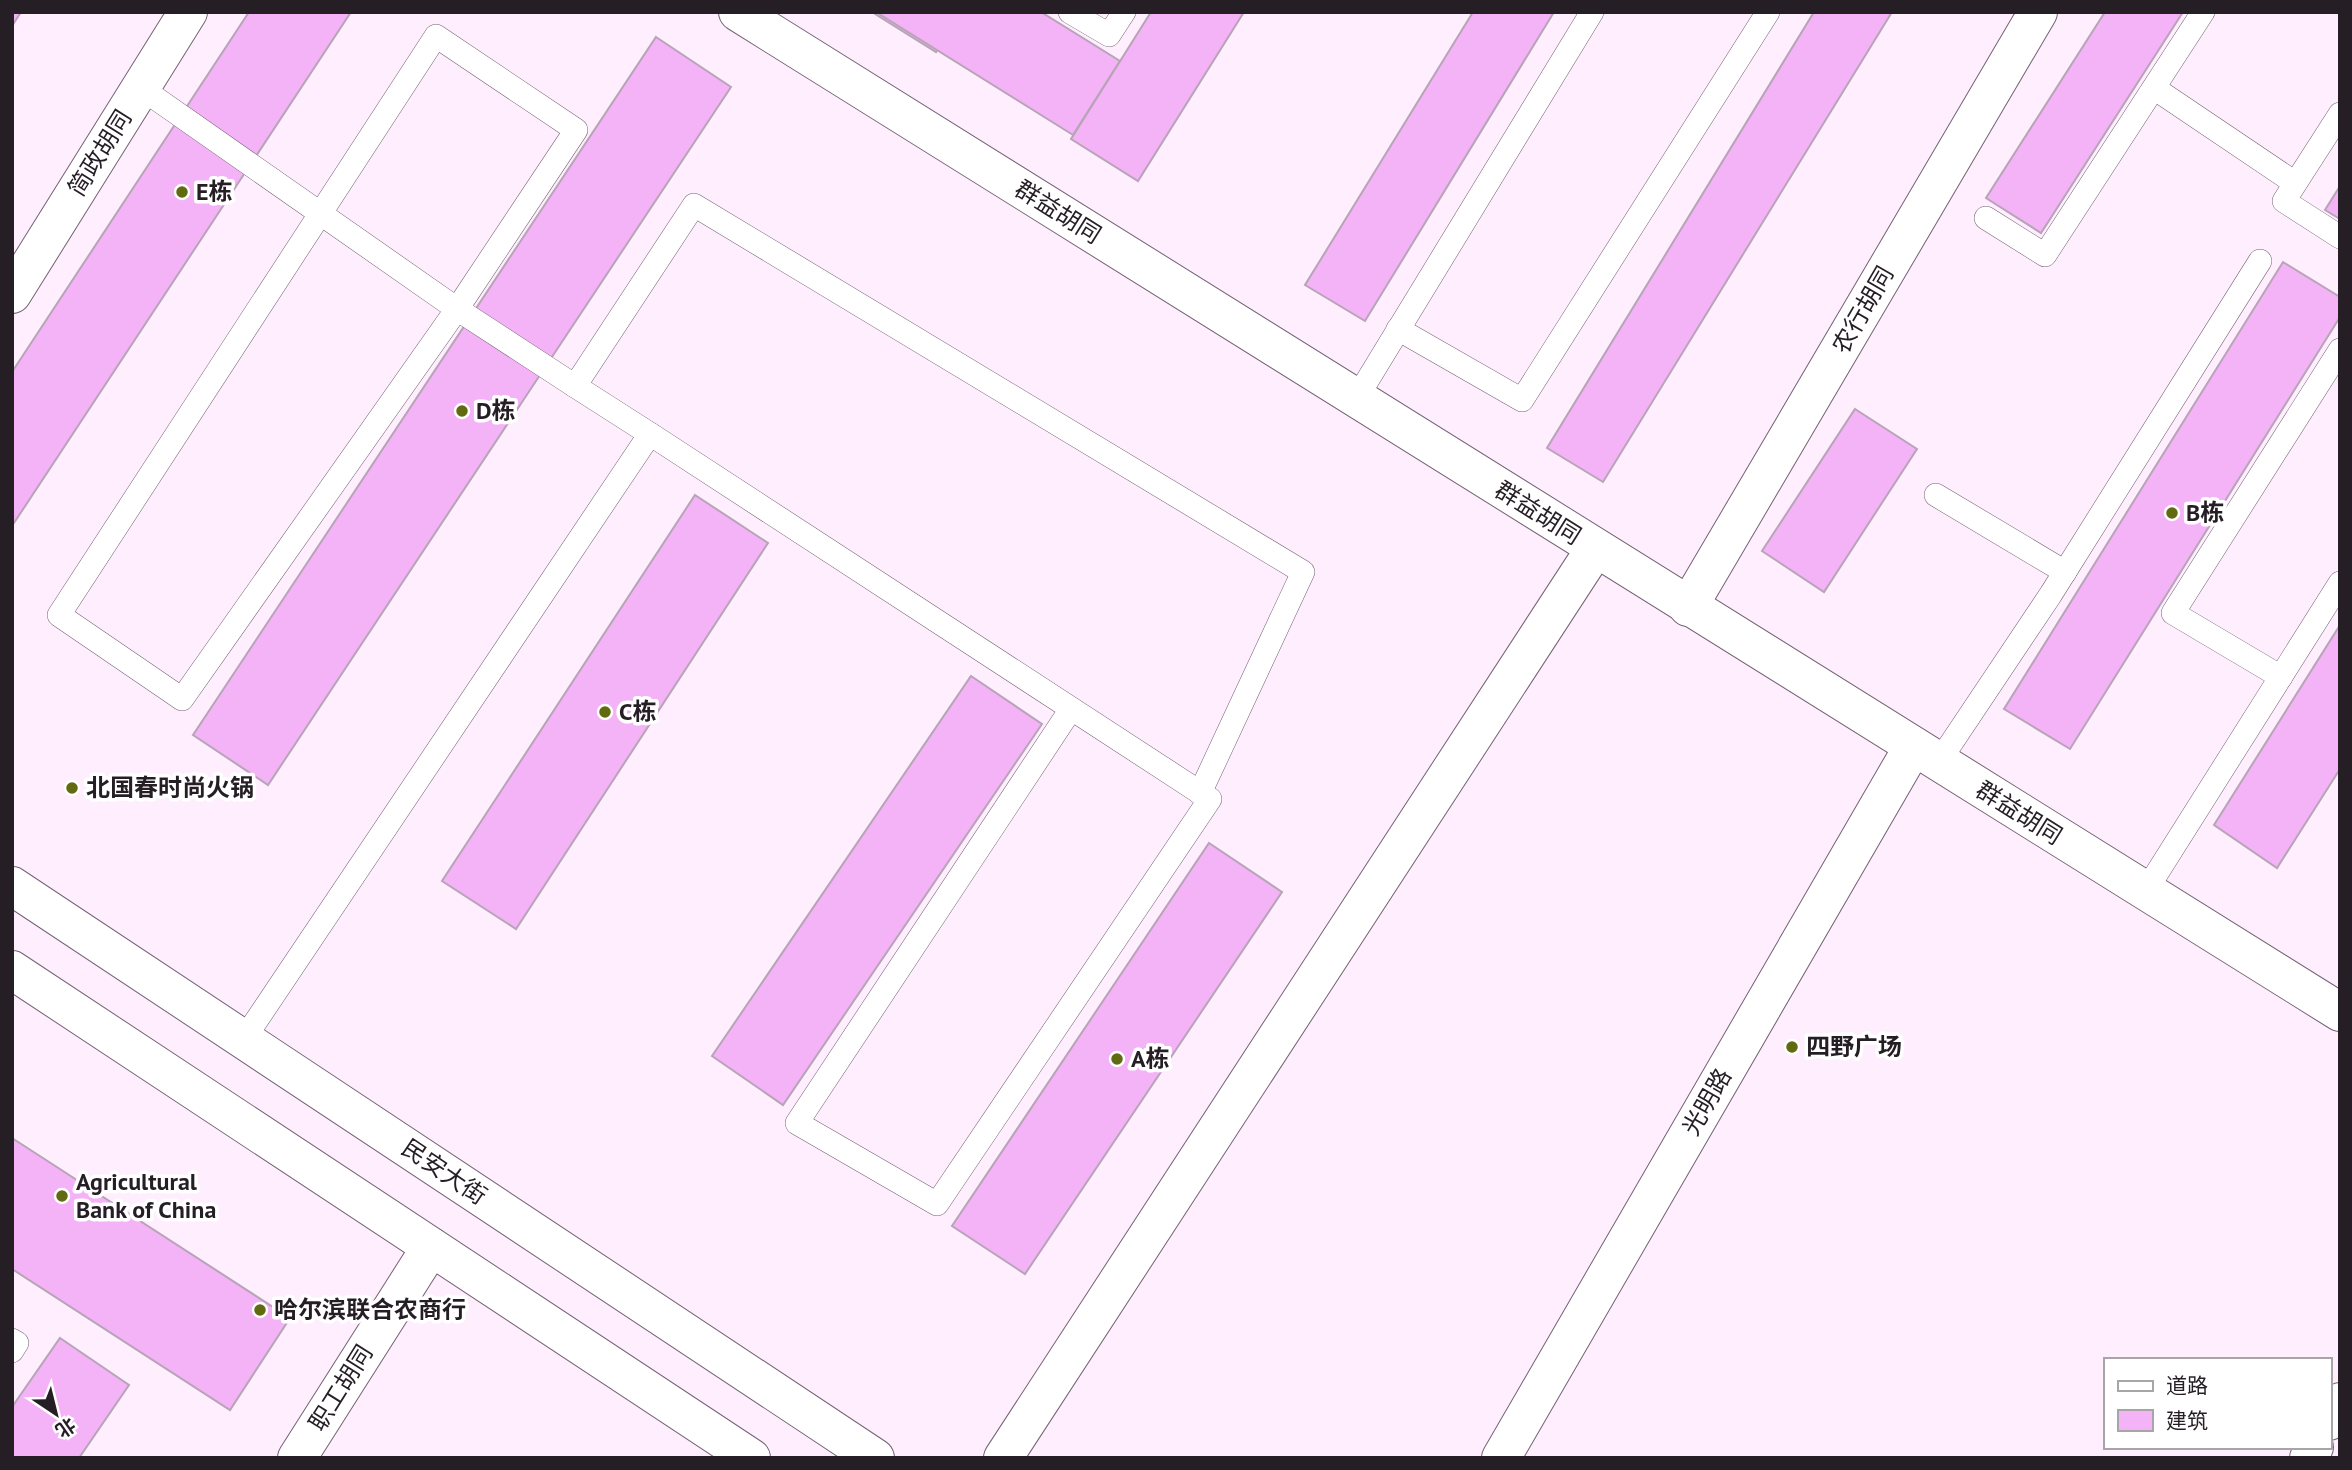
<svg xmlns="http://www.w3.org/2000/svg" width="2352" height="1470" font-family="'PT Sans','Noto Sans SC',sans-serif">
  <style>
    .building { fill: #f4b2f7; stroke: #b7a4b7; stroke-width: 2 }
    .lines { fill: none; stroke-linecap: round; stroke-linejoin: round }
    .lane-casing { stroke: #746374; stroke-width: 24 }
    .street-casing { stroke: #746374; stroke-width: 40 }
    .secondary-casing { stroke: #746374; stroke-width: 40 }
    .lane { stroke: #fff; stroke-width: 23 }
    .street { stroke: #fff; stroke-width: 38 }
    .secondary { stroke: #fff; stroke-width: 38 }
    .poi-dot { fill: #616a10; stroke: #fff; stroke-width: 2.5 }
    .labels { text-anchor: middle; stroke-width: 7; stroke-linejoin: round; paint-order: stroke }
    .street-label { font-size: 24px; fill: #251e25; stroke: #fff }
    .poi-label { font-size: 24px; font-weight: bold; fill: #251e25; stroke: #fff; text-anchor: start }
  </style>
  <rect width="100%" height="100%" fill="#feeefe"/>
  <g class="building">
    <path d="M 12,12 L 21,12 L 12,26 Z"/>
    <path d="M 249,12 L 351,12 L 12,526 L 12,372 Z"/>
    <path d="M 872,12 L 961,12 L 936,52 Z"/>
    <path d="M 876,12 L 1041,12 L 1120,61 L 1073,135 Z"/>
    <path d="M 1151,12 L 1244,12 L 1138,181 L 1071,139 Z"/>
    <path d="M 1473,12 L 1554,12 L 1365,321 L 1305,285 Z"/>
    <path d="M 1814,12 L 1892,12 L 1603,482 L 1547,448 Z"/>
    <path d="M 2105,12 L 2183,12 L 2041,233 L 1986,198 Z"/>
    <path d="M 656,37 L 731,87 L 268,785 L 193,735 Z"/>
    <path d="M 2340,186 L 2340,219 L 2325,210 Z"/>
    <path d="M 2283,262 L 2340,297 L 2340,317 L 2070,749 L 2004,709 Z"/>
    <path d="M 1855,409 L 1917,449 L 1824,592 L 1762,551 Z"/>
    <path d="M 695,495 L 768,543 L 516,929 L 442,881 Z"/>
    <path d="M 2340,625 L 2340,769 L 2277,868 L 2214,825 Z"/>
    <path d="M 971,676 L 1042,724 L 783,1105 L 712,1056 Z"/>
    <path d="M 1209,843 L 1282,892 L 1025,1274 L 952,1226 Z"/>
    <path d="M 12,1138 L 290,1318 L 230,1410 L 12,1269 Z"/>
    <path d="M 60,1338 L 129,1385 L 79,1458 L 12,1458 L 12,1407 Z"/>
  </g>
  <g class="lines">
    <defs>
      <g id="lane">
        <path d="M 1070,12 L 1109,35 L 1124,12"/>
        <path d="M 141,88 L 457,309 L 576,130 L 436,36 L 59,615 L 182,699 L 457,309 L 575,386"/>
        <path d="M 2154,88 L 2295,183"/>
        <path d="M 2340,114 L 2284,201 L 2340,237"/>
        <path d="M 1986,218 L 2045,255 L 2203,12"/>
        <path d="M 1398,329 L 1522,400 L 1768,12"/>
        <path d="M 1356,399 L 1592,12"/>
        <path d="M 650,434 L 575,386 L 694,205 L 1303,572 L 1200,793"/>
        <path d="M 1936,495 L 2065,572"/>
        <path d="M 2281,677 L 2173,613 L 2340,350"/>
        <path d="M 1938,763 L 2051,594 L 2260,261"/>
        <path d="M 2145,892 L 2340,583"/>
        <path d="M 244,1039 L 650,434 L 1210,799 L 937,1204 L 797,1123 L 1071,709"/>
        <path d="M 12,1340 L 17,1343 L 12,1351"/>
      </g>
      <g id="street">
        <path d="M 1688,607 L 2038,12"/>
        <path d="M 2329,1421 L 2340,1402"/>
        <path d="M 1003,1458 L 1595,549"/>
        <path d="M 1501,1458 L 1913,747"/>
        <path d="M 2309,1458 L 2314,1447"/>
      </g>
      <g id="secondary">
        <path d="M 738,12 L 2340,1012"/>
        <path d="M 12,294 L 188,12"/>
        <path d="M 12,886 L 875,1458"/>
        <path d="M 12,970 L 751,1458"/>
        <path d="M 297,1458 L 431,1247"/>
      </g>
    </defs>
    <use href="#lane" class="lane-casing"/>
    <use href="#street" class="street-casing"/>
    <use href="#secondary" class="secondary-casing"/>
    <use href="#lane" class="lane"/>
    <use href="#street" class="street"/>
    <use href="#secondary" class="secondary"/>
  </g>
  <g class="poi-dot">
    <circle cx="182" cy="192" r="7"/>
    <circle cx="462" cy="411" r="7"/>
    <circle cx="2172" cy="513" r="7"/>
    <circle cx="605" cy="712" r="7"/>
    <circle cx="72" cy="788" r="7"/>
    <circle cx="1792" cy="1047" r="7"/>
    <circle cx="1117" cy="1059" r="7"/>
    <circle cx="62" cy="1196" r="7"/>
    <circle cx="260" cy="1310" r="7"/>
  </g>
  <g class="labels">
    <g class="street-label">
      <text transform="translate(100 153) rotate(-58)" y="8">简政胡同</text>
      <text transform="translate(1058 212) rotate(32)" y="8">群益胡同</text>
      <text transform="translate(1863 310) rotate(-60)" y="8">农行胡同</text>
      <text transform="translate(1538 513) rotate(32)" y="8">群益胡同</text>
      <text transform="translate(2019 813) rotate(32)" y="8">群益胡同</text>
      <text transform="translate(1707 1102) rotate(-60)" y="8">光明路</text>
      <text transform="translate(444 1172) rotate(34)" y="8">民安大街</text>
      <text transform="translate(341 1388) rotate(-58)" y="8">职工胡同</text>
    </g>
    <g class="poi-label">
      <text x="196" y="200">E栋</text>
      <text x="476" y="419">D栋</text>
      <text x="2186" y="521">B栋</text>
      <text x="619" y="720">C栋</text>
      <text x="86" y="796">北国春时尚火锅</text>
      <text x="1806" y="1055">四野广场</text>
      <text x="1131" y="1067">A栋</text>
      <text x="76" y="1190">Agricultural<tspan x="76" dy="28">Bank of China</tspan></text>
      <text x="274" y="1318">哈尔滨联合农商行</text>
    </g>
  </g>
  <rect width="2352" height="1470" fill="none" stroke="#251e25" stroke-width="28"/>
  <rect x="2104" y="1358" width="228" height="91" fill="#ffffff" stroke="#a8a5a8" stroke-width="2"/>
  <rect x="2118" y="1381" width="35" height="10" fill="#ffffff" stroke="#a8a5a8" stroke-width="2"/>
  <text x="2166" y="1393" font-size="21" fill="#251e25">道路</text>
  <rect x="2118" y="1410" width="35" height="21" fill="#f4b2f7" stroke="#a8a5a8" stroke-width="2"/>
  <text x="2166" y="1428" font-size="21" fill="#251e25">建筑</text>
  <g transform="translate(56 1414) rotate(145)" stroke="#ffffff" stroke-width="5" paint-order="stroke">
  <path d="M0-5L12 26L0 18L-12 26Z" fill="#251e25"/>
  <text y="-10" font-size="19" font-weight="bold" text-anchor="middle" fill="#251e25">北</text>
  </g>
</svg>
